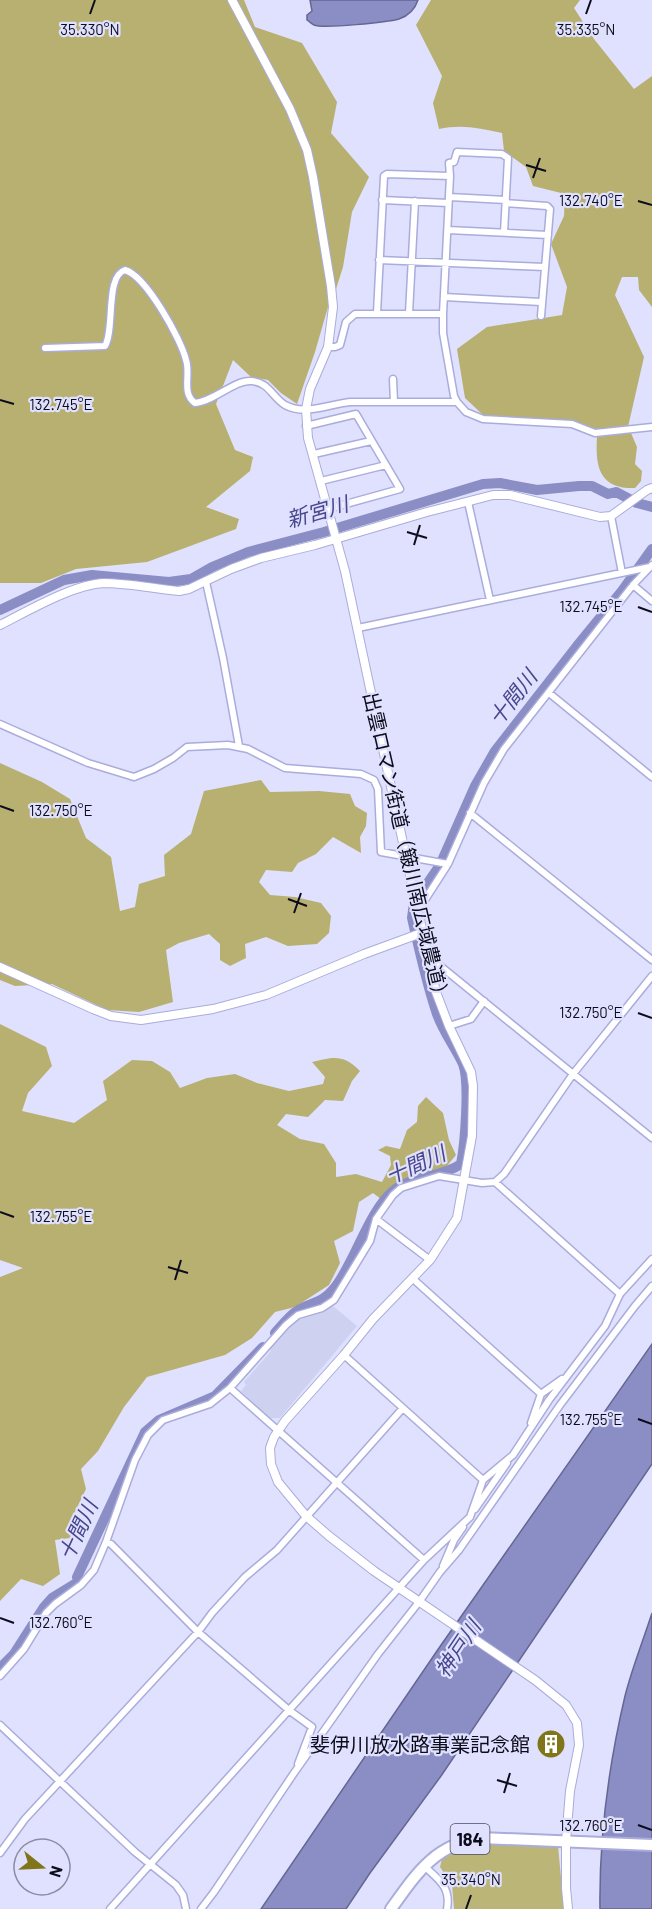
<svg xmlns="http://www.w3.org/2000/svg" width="652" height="1909" viewBox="0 0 652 1909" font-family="Barlow,'Noto Sans JP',sans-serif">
	<rect width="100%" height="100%" fill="#dfe1fe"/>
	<path fill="#cfd1f1" d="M 333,1306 L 357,1326 L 280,1418 L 270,1418 L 241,1391 L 246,1385 L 244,1382 L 271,1351 L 269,1349 L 295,1321 Z"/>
	<path fill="#bcb578" d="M 474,1842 L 558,1846 L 564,1909 L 454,1909 L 452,1885 L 440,1867 L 443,1854 Z"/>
	<path fill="#b7b071" d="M 0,0 L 244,0 L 255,27 L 302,43 L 337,102 L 331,133 L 369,177 L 352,212 L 343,267 L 336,289 L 328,307 L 315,352 L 297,404 L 281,393 L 268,380 L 251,377 L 233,360 L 216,404 L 235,450 L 253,457 L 250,471 L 206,507 L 239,519 L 236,529 L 147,562 L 76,569 L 41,583 L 0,583 Z
		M 431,0 L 580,0 L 574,8 L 594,39 L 634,89 L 652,76 L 652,307 L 639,290 L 638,277 L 622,277 L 615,295 L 644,357 L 628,427 L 596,429 L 573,421 L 483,415 L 465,398 L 457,349 L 487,327 L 562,315 L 567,287 L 551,244 L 564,216 L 565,194 L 533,186 L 526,167 L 504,151 L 502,133 C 481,128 460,124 439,129 L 433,103 L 442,76 L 416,25 Z
		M 631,433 L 637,447 L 635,464 L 642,471 L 641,481 L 635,488 C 600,489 595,468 597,437 Z
		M 0,763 L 42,782 L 70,799 L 86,838 L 111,857 L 120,911 L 135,907 L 139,884 L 165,876 L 164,855 L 191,834 L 204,791 L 261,780 L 270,792 L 319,791 L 350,794 L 355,806 L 367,813 L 366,826 L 360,837 L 361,853 L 333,837 L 316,854 L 298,863 L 292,872 L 266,870 L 259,882 L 270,895 L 295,897 L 321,903 L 331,916 L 329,933 L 317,944 L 288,946 L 266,937 L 245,944 L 246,958 L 230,966 L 220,960 L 220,944 L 209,934 L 179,943 L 166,950 L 173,1002 L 139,1012 L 107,1010 L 52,984 L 15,986 L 0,980 Z
		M 0,1024 L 46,1047 L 52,1066 L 28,1093 L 22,1111 L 74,1123 L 107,1100 L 103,1081 L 132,1060 L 152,1061 L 170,1072 L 180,1088 L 207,1078 L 235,1074 L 257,1083 L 289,1091 L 323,1084 L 325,1077 L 312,1062 C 334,1057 343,1054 360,1071 L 352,1081 L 343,1101 L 325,1100 L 308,1117 L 286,1114 L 277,1125 L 300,1139 L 324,1144 L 336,1163 L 336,1177 L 356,1174 L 382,1182 L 391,1165 L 390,1156 L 378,1150 L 386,1146 L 400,1149 L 407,1130 L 417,1122 L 418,1106 L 426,1097 L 443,1113 L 449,1140 L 456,1155 L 446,1167 L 398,1184 L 381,1199 L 373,1193 L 359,1202 L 353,1231 L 334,1241 L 340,1263 L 329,1285 L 295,1307 L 275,1312 L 252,1338 L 225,1355 L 147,1377 L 124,1407 L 98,1451 L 81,1469 L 86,1489 L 74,1514 L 77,1537 L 55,1540 L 60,1574 L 43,1586 L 21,1579 L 0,1601 L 0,1277 L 23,1268 L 0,1260 Z"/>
	<path fill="#8b8dc5" stroke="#656692" stroke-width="1.5" d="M 310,0 L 418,0 C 415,9 408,16 399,19 C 388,22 324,29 314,25 C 312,24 310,22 307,20 L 307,15 L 312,11 Z
		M 652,1344 L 652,1464 L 441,1776 L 370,1873 L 346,1909 L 261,1909 L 439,1648 Z
		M 652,1613 L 652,1909 L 600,1909 C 599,1839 609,1764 625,1696 C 632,1668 643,1641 652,1613 Z"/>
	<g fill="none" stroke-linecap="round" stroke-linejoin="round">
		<path stroke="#8b8dc5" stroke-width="10" d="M 0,610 L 64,580 L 92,575 L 169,582 L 191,579 L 212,567 L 248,552 L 324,532 L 483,484 L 500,483 L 537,490 L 579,486 L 592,486 L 608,494 L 616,492 L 637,503 L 652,507
			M 275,1333 C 281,1326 287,1319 294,1313 C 310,1301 321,1306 336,1286 C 356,1259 369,1211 393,1191 C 412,1175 441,1178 461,1164 C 465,1144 470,1082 463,1064 C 455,1046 442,1031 436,1011 C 426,981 419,949 412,918 L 414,903 L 440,865 L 475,786 L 495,751 L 577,646 L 622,591 L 652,549
			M 0,1668 L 14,1654 L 44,1607 L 52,1598 L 78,1582 L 77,1577 L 145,1432 L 159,1420 L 215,1396 L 263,1347"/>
		<g stroke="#aaacdb" stroke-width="9">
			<path id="minor" d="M 449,197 L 506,200
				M 382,200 L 448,203
				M 506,203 L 547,206 L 550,209 L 541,316
				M 448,230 L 548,235
				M 504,233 L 508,158 L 502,154 L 457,152 L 454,162 L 449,163 L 450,176 L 443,314 L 443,333 L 454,396 L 457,402 L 466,412 L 483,419 L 572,424 L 595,433 L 652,427
				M 379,260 L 545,267
				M 444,297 L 541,302
				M 377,313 L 384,176 L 387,174 L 450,176
				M 409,313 L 415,201
				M 328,347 L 335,347 L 340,345 L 346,322 L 355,314 L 443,314
				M 45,348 L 105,346 C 115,329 105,276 125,270 C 146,276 181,339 186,360 C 191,375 181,393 195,403 C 215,401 234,380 251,381 C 269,382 272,397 285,405 C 305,416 330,404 350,402 L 457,402
				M 393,379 L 394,402
				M 306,426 L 356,414 L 400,489 L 328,509
				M 314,454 L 371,441
				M 321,481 L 386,465
				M 468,502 L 490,600
				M 611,516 L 622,573
				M 206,582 L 223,658 L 239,746
				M 633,585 L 652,601
				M 358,628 L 650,567
				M 549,693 L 652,777
				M 0,724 L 88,763 L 134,777 L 154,769 L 173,758 L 187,747 L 228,745 L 248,749 L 285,768 L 361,774 L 374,780 L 378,789 L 381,852 L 448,864
				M 470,813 L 652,960
				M 419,909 L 448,864 L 484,783 L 504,749 L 633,585 L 652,565
				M 428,956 L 652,1138
				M 449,1026 L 471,1019 L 484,1001
				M 495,1182 L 620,1294
				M 376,1219 L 430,1260
				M 412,1278 L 541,1394 L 531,1423
				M 344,1355 L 483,1480
				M 230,1388 L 424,1560
				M 541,1394 L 562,1379
				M 475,1509 L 507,1463
				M 106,1542 L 111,1544 L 198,1632 L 290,1711 L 312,1727 L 298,1764
				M 443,1566 L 454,1540 L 463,1527
				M 0,1676 L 24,1649 L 46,1613 L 55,1604 L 81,1585 L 94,1570 L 106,1542 L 135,1460 L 148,1435 L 163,1420 L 210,1404 L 230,1388 L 286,1325 L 298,1315 L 322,1308 L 334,1300 L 370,1241 L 376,1219 L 393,1195 L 401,1188 L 439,1176 L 482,1183 L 495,1182 L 504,1174 L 573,1074 L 652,976
				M 0,1725 L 135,1852 L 176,1885 L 183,1895 L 186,1909
				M 0,1853 L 25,1819 L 198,1632 L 212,1613 L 245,1577 L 277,1550 L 403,1408
				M 424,1866 C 439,1880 451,1887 447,1909
				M 110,1909 L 424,1560 L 470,1517 L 483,1480 L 513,1455 L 549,1400 L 605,1326 L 620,1294 L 652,1259
				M 201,1909 L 214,1892 L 294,1773 L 378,1654 L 419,1602 L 440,1572 L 459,1550 L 560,1405 L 635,1306 L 652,1286"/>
		</g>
		<g stroke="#aaacdb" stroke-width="10">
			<path id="tertiary" d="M 232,0 L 290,109 L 307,150 L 313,177 L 331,286 L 333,307 L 328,347 L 310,389 L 306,409 L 308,438 L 345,571 L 406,857 L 436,992 L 449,1026 L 471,1072 L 473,1086 L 472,1136 L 457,1218 L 430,1260 L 373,1319 L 344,1355 L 285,1421 L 274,1437 L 270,1448 L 271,1464 L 278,1482 L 287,1493 L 306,1516 L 329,1536 L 374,1571 L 535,1680 L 566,1705 L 577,1723 L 579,1745 L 570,1791 L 566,1841 L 566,1888 L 568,1909
				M 0,625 C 28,611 74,584 104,583 C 128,583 156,589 179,591 L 189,589 L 231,569 L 261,558 L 315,545 L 427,512 L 493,495 L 510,495 L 600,517 L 611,516 L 647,490 L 652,488
				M 0,967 L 93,1009 L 111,1016 L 141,1020 L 213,1009 L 266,995 L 364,954 L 424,932"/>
		</g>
		<g stroke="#aaacdb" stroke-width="14">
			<path id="trunk" d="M 391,1909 C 416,1874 435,1844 481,1838 L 652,1845"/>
		</g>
		<use href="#minor" stroke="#fff" stroke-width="6"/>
		<use href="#tertiary" stroke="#fff" stroke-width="8"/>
		<use href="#trunk" stroke="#fff" stroke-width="10"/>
	</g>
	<path fill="none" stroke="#0d0c1c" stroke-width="2" d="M 90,14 L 95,0M 586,14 L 591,0M 526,165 L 546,171M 533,178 L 540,158M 638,201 L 652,205M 0,400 L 14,404M 407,532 L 427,538M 414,545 L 420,525M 638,607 L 652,612M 0,806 L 14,811M 288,899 L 307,906M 294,913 L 301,893M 638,1013 L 652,1018M 0,1212 L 14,1217M 168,1267 L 188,1273M 175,1280 L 181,1260M 638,1419 L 652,1424M 0,1618 L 14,1623M 497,1780 L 517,1786M 504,1793 L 510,1773M 638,1825 L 652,1830M 466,1909 L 471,1895"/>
	<defs>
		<g id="building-disc" transform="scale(1.5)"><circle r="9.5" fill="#807619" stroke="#dfe1fe"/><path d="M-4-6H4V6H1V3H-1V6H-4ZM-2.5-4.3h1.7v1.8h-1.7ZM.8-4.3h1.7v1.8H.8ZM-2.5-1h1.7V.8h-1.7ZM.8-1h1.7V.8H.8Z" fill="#fff"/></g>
	</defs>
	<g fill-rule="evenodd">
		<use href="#building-disc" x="551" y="1744"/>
	</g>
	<g text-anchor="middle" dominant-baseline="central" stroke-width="4.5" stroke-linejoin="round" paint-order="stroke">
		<rect fill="#dfe1fe" stroke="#4c4c60" stroke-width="1.5" x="450.5" y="1824" width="39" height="30" rx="4.5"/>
		<g font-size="18" font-weight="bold" fill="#0d0c1c">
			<text x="470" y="1839">184</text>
		</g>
		<g font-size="20" fill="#0d0c1c" stroke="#dfe1fe">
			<text transform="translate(407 848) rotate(77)">出雲ロマン街道（簸川南広域農道）</text>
		</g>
		<g font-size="20" fill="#0d0c1c" stroke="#dfe1fe" text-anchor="end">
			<text x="530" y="1744">斐伊川放水路事業記念館</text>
		</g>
		<g font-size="21" font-style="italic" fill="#49468c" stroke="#dfe1fe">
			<text transform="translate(317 511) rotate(-16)">新宮川</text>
			<text transform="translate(512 697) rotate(-52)">十間川</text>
			<text transform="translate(415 1164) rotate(-24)">十間川</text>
			<text transform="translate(77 1530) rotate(-65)">十間川</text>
			<text transform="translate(457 1648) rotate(-56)">神戸川</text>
		</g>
	</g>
	<g font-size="15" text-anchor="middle" fill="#0d0c1c" stroke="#dfe1fe" stroke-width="4.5" stroke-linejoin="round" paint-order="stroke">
		<text x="90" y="35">35.330°N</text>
		<text x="586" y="35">35.335°N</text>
		<text x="591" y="206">132.740°E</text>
		<text x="61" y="410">132.745°E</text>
		<text x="591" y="612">132.745°E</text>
		<text x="61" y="816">132.750°E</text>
		<text x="591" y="1018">132.750°E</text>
		<text x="61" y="1222">132.755°E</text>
		<text x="591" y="1425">132.755°E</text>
		<text x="61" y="1628">132.760°E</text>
		<text x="591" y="1831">132.760°E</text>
		<text x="471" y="1885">35.340°N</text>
	</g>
	<g transform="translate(42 1867) rotate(108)"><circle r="28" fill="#dfe1fe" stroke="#8b8ca4" stroke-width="1.5"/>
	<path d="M0-4.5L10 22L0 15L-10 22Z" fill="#807619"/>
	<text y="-9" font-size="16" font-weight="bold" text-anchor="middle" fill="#0d0c1c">N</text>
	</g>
</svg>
